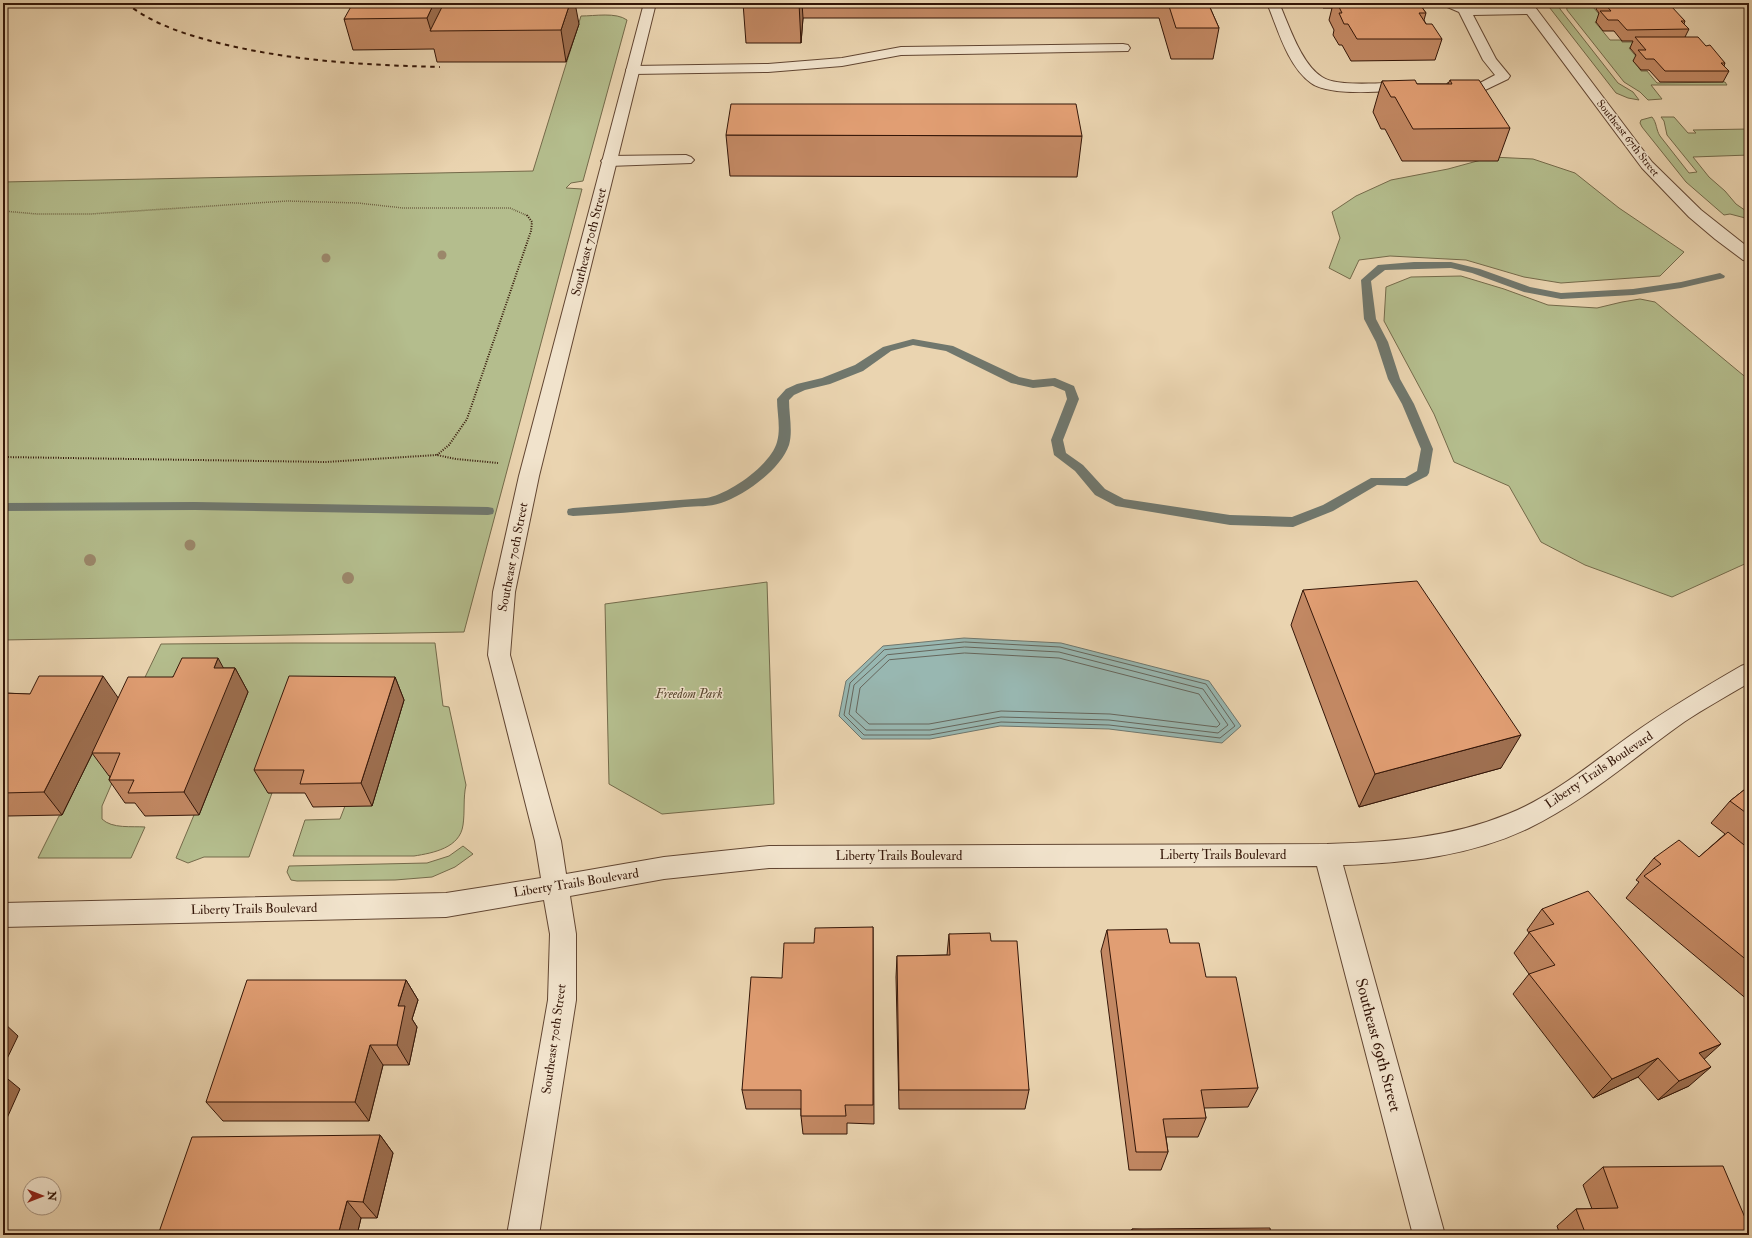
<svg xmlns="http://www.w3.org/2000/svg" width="1752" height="1238" viewBox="0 0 1752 1238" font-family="'IM FELL Double Pica',serif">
	<rect width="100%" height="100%" fill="#ead4b0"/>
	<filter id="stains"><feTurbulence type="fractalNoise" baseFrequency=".005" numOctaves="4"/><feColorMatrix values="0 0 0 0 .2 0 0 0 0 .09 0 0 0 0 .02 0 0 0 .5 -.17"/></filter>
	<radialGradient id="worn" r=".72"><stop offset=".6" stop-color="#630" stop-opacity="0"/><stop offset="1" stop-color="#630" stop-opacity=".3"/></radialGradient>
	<path fill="#b4bd8d" stroke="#746a4a" d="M 1546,3 L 1559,3 L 1560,9 L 1618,83 L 1633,92 L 1639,100 L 1628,98 L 1616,93 Z
		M 1566,3 L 1581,3 L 1585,7 L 1593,7 L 1605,21 L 1595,22 L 1610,40 L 1621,40 L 1622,42 L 1688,42 L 1693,47 L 1629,48 L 1639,60 L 1633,60 L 1641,71 L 1647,71 L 1657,83 L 1725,82 L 1727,85 L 1651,85 L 1662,99 L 1648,100 L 1640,92 L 1624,82 L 1567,10 Z
		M 581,16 C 595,16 616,12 627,20 L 583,181 L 571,183 L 566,188 L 582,189 L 464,632 L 3,640 L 3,182 L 533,171 Z
		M 1652,117 C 1657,123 1656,130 1660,136 L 1689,173 L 1697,172 L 1667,135 L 1664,121 L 1661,117 L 1674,117 L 1688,133 L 1696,133 L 1693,130 L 1749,129 L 1749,155 L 1693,157 L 1709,177 L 1725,191 L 1736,204 L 1749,213 L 1749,219 L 1730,214 L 1724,215 L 1686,182 L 1642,127 L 1640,123 L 1641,120 Z
		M 1492,157 L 1533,159 L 1575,173 L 1619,208 L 1684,252 L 1660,276 L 1561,283 L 1524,277 L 1466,260 L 1390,256 L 1359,260 L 1350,279 L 1329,268 L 1340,238 L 1332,212 L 1356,196 L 1391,180 L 1448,169 Z
		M 1461,276 L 1504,289 L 1548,305 L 1597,308 L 1622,302 L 1640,299 L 1655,302 L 1749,380 L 1749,562 L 1672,597 L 1585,565 L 1541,542 L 1509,486 L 1454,462 L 1434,414 L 1384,321 L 1386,287 L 1411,277 Z
		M 767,582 L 774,804 L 662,814 L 609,784 L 605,604 Z
		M 293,643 L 435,643 L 443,706 L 449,707 L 466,785 C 463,798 465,812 463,825 C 460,848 433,853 414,856 L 293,856 L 305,820 L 340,819 L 345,806 L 372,805 L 404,700 L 268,793 L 272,793 L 249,857 L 204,857 L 188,863 L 176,858 L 194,815 L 115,776 L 102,806 L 102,819 C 112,829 132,826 145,827 L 131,858 L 38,858 L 59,816 L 62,815 L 104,727 L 122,725 L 161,644 Z
		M 463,846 L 473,854 L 455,867 L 432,877 L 395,880 L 297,881 L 291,880 L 287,872 L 289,866 L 427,863 L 449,856 Z"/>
	<path fill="#98b7b1" stroke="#70776d" d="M 964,638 L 1061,643 L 1209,681 L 1241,726 L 1222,743 L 1109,729 L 1000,726 L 930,739 L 862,739 L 839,716 L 846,681 L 883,646 Z"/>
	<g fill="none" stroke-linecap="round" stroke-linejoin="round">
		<path stroke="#66665c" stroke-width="1" d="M 965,642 L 1060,647 L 1206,684 L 1235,726 L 1220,738 L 1109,725 L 1001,722 L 930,735 L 864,735 L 844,715 L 850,683 L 884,650 Z
			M 965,647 L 1059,652 L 1203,689 L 1228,725 L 1218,733 L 1109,720 L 1001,717 L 930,730 L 866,730 L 849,714 L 854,685 L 887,655 Z
			M 965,653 L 1059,658 L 1199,694 L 1220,724 L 1217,727 L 1110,714 L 1001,711 L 929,724 L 869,724 L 856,712 L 860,688 L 889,660 Z"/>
		<path fill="#70776d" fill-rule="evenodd" d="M 1414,262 L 1451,262 L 1480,269 L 1530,287 L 1561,293 L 1633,289 L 1681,282 L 1720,273 L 1725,276 L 1724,278 L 1681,288 L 1633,295 L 1561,299 L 1524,292 L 1472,273 L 1451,268 L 1385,270 L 1371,281 L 1376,319 L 1388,342 L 1400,379 L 1414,404 L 1433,449 L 1429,473 L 1427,476 L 1407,486 L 1377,485 L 1333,511 L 1293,527 L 1230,525 L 1116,506 L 1095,495 L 1075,471 L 1054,455 L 1051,440 L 1067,399 L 1065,391 L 1053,386 L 1033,388 L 1011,383 L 946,351 L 913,345 L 891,351 L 863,371 L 830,384 L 805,390 L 794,395 L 789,400 C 789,415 793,431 789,445 C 781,469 744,496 721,503 C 709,507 697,506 685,507 C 648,511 610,514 573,516 L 568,515 L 567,512 L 568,509 L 573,508 L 706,498 C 728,495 771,465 777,442 C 781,428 777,413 777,399 L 786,389 L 797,384 L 822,378 L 855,365 L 883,347 L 913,339 L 953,346 L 1019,377 L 1033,380 L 1055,378 L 1074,386 L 1079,399 L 1063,440 L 1066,453 L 1083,465 L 1105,489 L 1124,499 L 1230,515 L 1292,517 L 1323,505 L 1371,478 L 1405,478 L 1417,471 L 1421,449 L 1402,404 L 1388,379 L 1376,342 L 1364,319 L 1361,280 L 1378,265 Z
			M 195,502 L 488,507 L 493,508 L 494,511 L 493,514 L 488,515 L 195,510 L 3,511 L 3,503 Z"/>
		<g stroke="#624632" stroke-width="2">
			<path id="lane" d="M 1267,3 L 1279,3 C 1289,25 1301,64 1322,77 C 1338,88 1389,82 1410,82 L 1415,83 L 1417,86 L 1415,89 L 1410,90 C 1386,91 1330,97 1311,83 C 1287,65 1278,29 1267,3 Z
				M 1444,3 L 1460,3 L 1467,7 L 1478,8 L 1535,7 L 1536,10 L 1535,13 L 1530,14 L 1473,15 L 1496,59 L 1510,76 L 1508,79 L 1483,91 L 1448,89 L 1446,86 L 1448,83 L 1480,83 L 1495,75 L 1483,60 L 1459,12 L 1445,6 Z
				M 1123,44 L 1128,45 L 1130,48 L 1128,51 L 901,55 L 842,66 L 768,72 L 633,74 L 628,73 L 626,70 L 628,67 L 633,66 L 768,64 L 842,58 L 901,47 Z
				M 686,155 L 691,157 L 694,160 L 691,163 L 609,166 L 604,164 L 601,161 L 604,158 L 609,156 Z"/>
		</g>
		<g stroke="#624632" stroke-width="2">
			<path id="street" d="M 644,3 L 656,3 L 539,476 L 515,592 L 510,655 L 561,841 L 566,874 L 664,857 L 769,846 L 1327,844 C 1390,842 1450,838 1508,814 C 1553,796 1592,763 1631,735 C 1666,710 1703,688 1741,666 L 1749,663 L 1749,683 C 1727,696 1705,708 1684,722 C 1633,758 1585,801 1529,828 C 1471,856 1406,863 1343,865 L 1445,1235 L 1413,1235 L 1317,866 L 769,868 L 664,879 L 570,896 L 576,934 L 576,1000 L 539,1235 L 507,1235 L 548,1000 L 550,934 L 544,900 L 446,917 L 3,927 L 3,903 L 446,893 L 541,878 L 535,841 L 488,655 L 493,592 L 519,476 Z
				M 1519,3 L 1532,3 L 1652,162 L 1701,210 L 1749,248 L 1749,261 L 1743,260 L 1715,239 L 1689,217 L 1642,168 Z"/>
		</g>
		<path stroke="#341608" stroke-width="1.5" stroke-dasharray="0.5 1.5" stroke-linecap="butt" d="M 3,211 L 37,214 L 90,214 L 287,201 L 358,203 L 403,208 L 510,208 L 528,216"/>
		<path stroke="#341608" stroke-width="2" stroke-dasharray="1 1.5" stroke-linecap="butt" d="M 437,455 L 449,445 L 467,419 L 531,231 L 532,222 L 527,215
			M 3,457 L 326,462 L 437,455 L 456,459 L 498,463"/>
		<use href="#lane" fill="#f1e3cc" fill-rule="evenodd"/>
		<use href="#street" fill="#f1e3cc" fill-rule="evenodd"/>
		<path stroke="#341608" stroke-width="2" stroke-dasharray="4.5 4.5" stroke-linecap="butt" d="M 126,3 C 151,23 181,33 211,41 C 287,61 363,65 440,67"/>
	</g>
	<g fill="#9b876a">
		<circle cx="442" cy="255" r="4.5"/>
		<circle cx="326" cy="258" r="4.5"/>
		<circle cx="190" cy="545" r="5.5"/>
		<circle cx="90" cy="560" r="6"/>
		<circle cx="348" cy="578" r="6"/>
	</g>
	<path fill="#c28863" stroke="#341608" d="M 743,3 L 1208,3 L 1219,28 L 1213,59 L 1171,59 L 1159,18 L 803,18 L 801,43 L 746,43 Z
		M 1321,3 L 1419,3 L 1426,13 L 1424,20 L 1426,24 L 1442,39 L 1435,60 L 1351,61 L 1342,45 L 1339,45 L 1333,35 L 1334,30 L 1329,20 L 1332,8 L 1323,8 Z
		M 1598,3 L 1665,3 L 1685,21 L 1684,24 L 1689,29 L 1685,37 L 1706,46 L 1725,63 L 1724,66 L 1729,71 L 1723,82 L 1660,82 L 1649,70 L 1641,70 L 1633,61 L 1636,55 L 1630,48 L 1633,41 L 1622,41 L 1614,31 L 1603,31 L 1596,22 L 1599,13 L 1596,9 Z
		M 442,7 L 579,24 L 566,62 L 437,62 L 434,49 L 353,50 L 344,19 Z
		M 1450,80 L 1510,128 L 1498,161 L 1402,161 L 1385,129 L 1381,129 L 1373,112 L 1382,81 L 1417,84 L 1448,84 Z
		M 726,135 L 1082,136 L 1077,177 L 730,176 Z
		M 1303,590 L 1501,768 L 1359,807 L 1291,625 Z
		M 223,668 L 235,668 L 248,692 L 199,815 L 145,816 L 135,803 L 125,803 L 109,780 L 110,776 L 109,776 L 92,753 L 93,752 L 62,815 L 8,816 L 3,810 L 3,693 L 118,698 L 173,677 Z
		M 395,677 L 404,700 L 372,806 L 313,807 L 305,793 L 268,793 L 254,770 Z
		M 1749,786 L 1749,1001 L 1626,898 L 1639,882 L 1636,880 L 1654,858 L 1699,857 L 1725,834 L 1711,823 L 1730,801 Z
		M 1542,909 L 1704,1059 L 1689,1086 L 1658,1100 L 1638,1077 L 1593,1098 L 1513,994 L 1529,974 L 1514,953 L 1529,933 L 1527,930 Z
		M 873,927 L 874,1124 L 847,1123 L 847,1134 L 803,1134 L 801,1116 L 801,1109 L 746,1109 L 742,1090 L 782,978 L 814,943 Z
		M 1107,930 L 1170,943 L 1206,977 L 1258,1088 L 1248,1107 L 1204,1108 L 1206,1118 L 1198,1137 L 1166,1137 L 1168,1152 L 1161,1170 L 1129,1170 L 1101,951 Z
		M 949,934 L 991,941 L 1029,1090 L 1025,1109 L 899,1109 L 896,977 L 897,956 L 947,955 Z
		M 406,980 L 418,1000 L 412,1019 L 417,1027 L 409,1065 L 383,1065 L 369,1121 L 223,1121 L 206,1102 Z
		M 380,1135 L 393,1153 L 377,1218 L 361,1218 L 357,1235 L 158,1235 Z
		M 1603,1167 L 1749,1235 L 1560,1235 L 1557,1226 L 1576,1209 L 1592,1209 L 1583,1185 Z
		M 1132,1229 L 1271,1235 L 1129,1235 Z"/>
	<path fill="#9e6f50" stroke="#341608" d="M 434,3 L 441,3 L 446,25 L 431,31 L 427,18 Z
		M 570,3 L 575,3 L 579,24 L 566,62 L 561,30 Z
		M 799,3 L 802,3 L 803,18 L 801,43 Z
		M 218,658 L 230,680 L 235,668 L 248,692 L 199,815 L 184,792 L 214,668 Z
		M 103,676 L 119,699 L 62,815 L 44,792 Z
		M 395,677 L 404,700 L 372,806 L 361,783 Z
		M 1521,735 L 1501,768 L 1359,807 L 1375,774 Z
		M 406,980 L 418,1000 L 412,1019 L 417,1027 L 409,1065 L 397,1045 L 398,1006 Z
		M 3,1022 L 18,1036 L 3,1067 Z
		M 1721,1044 L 1700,1063 L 1699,1053 Z
		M 370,1045 L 383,1065 L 369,1121 L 355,1102 Z
		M 1658,1058 L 1638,1077 L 1593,1098 L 1612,1079 Z
		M 1711,1067 L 1689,1086 L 1658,1100 L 1679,1081 Z
		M 3,1075 L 20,1089 L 3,1127 Z
		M 380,1135 L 393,1153 L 377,1218 L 363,1202 Z
		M 347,1201 L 361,1218 L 357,1235 L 338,1235 Z"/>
	<path fill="#e19e73" stroke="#341608" d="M 353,3 L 434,3 L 427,18 L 344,19 Z
		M 444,3 L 570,3 L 561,30 L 430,31 Z
		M 743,3 L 799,3 L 799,4 L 743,4 Z
		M 1168,3 L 1208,3 L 1219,28 L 1176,28 Z
		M 1337,3 L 1419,3 L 1426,13 L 1419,13 L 1426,24 L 1432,24 L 1442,39 L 1357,39 L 1348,24 L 1344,24 L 1339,13 L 1342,13 Z
		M 1604,3 L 1665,3 L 1667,6 L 1671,6 L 1685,21 L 1681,21 L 1689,29 L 1627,30 L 1618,20 L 1608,20 L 1600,11 L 1611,11 Z
		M 1635,37 L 1698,37 L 1706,46 L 1710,45 L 1725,63 L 1721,63 L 1729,71 L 1665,71 L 1654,59 L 1646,59 L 1638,50 L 1646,50 Z
		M 1415,80 L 1417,84 L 1452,84 L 1450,80 L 1479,80 L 1510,128 L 1413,129 L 1395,97 L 1391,97 L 1382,81 Z
		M 731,104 L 1076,104 L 1082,136 L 726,135 Z
		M 1417,581 L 1521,735 L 1375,774 L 1303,590 Z
		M 182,658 L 218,658 L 214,668 L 235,668 L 184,792 L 128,793 L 134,780 L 109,780 L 120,753 L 92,753 L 128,677 L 173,677 Z
		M 39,676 L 103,676 L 44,792 L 3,793 L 3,693 L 30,694 Z
		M 289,676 L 395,677 L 361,783 L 300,784 L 304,770 L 254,770 Z
		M 1749,786 L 1749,815 L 1730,801 Z
		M 1728,832 L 1749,849 L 1749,962 L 1644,876 L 1661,864 L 1654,858 L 1679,840 L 1699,857 Z
		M 1588,891 L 1721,1044 L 1699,1053 L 1711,1067 L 1679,1081 L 1658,1058 L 1612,1079 L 1529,974 L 1555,965 L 1529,932 L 1554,924 L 1542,909 Z
		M 873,927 L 873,1105 L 845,1105 L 846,1116 L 801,1116 L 801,1090 L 742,1090 L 751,977 L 782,978 L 784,943 L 814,943 L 815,928 Z
		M 1167,929 L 1170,943 L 1199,943 L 1206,977 L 1236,977 L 1258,1088 L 1201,1090 L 1206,1118 L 1163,1119 L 1168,1152 L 1136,1152 L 1107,930 Z
		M 990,933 L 991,941 L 1017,941 L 1029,1090 L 899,1090 L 897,956 L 950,955 L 949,934 Z
		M 247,980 L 406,980 L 398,1006 L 405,1006 L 397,1045 L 370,1045 L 355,1102 L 206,1102 Z
		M 380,1135 L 363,1202 L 347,1201 L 338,1235 L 158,1235 L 192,1137 Z
		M 1723,1166 L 1749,1227 L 1749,1235 L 1586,1235 L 1576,1209 L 1618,1208 L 1603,1167 Z
		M 1270,1228 L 1271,1235 L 1133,1235 L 1132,1229 Z
		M 703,1231 L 845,1231 L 844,1235 L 703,1235 Z"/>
	<g text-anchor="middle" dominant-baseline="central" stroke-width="3" stroke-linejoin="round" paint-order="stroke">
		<g font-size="11" fill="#341608" stroke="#f1e3cc">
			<text transform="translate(1628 138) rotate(52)">Southeast 67th Street</text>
		</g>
		<g font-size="13" fill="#341608" stroke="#f1e3cc">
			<text transform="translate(589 242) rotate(-76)">Southeast 70th Street</text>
			<text transform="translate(513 557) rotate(-79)">Southeast 70th Street</text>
			<text transform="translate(1599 770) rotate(-34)">Liberty Trails Boulevard</text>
			<text x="1223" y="855">Liberty Trails Boulevard</text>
			<text x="899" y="856">Liberty Trails Boulevard</text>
			<text transform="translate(576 883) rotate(-9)">Liberty Trails Boulevard</text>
			<text transform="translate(254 909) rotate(-1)">Liberty Trails Boulevard</text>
			<text transform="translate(554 1039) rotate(-82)">Southeast 70th Street</text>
		</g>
		<g font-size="13" font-style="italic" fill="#5a4830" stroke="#f1e3cc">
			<text x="689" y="694">Freedom Park</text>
		</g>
		<g font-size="16" fill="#341608" stroke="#f1e3cc">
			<text transform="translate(1378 1045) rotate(75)">Southeast 69th Street</text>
		</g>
	</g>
	<rect width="1752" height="1238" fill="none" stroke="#ead4b0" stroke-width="16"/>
	<rect x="4" y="4" width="1744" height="1230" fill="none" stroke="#341608" stroke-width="2"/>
	<rect x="8" y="8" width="1736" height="1222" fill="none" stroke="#341608"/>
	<g transform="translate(42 1196) rotate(90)"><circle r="19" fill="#f1e3cc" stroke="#a5917e"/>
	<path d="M0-3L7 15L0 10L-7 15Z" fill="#8f2418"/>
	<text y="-6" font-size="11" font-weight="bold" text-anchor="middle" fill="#341608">N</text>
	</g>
	<rect width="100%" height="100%" filter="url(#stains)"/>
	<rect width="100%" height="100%" fill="url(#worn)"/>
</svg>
